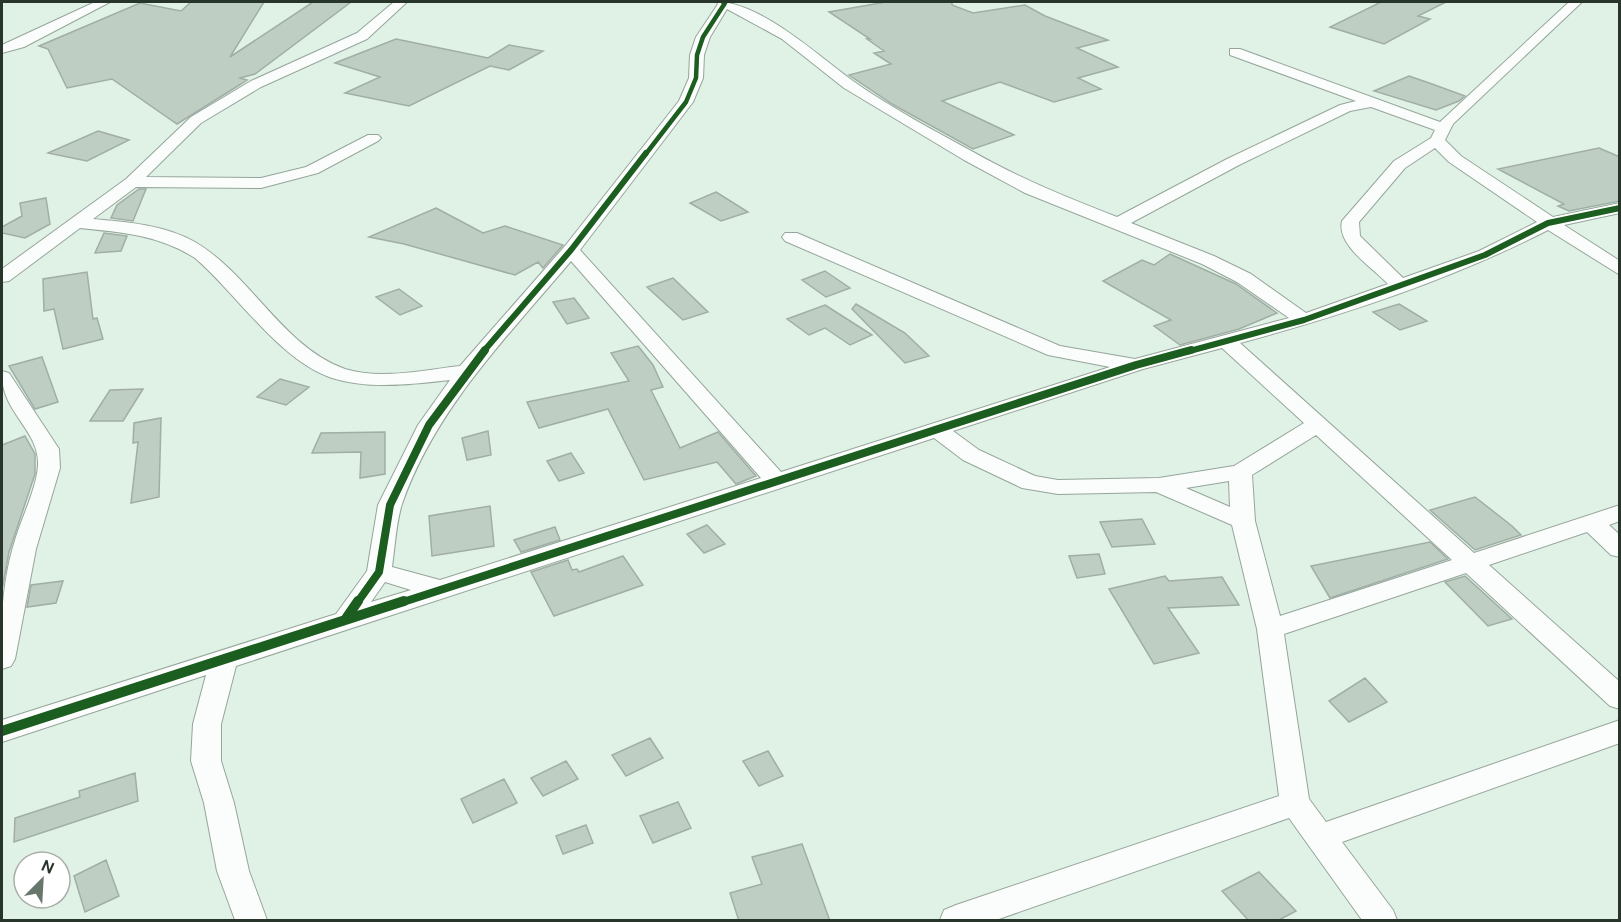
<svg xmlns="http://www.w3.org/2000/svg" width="1621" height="922" viewBox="0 0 1621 922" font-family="'DM Sans',sans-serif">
	<rect width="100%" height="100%" fill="#dff2e5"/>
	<path fill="#bfcec3" stroke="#a0aea5" stroke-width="1.5" d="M 191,2 L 264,2 L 230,57 L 313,2 L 351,2 L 255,74 L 240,78 L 247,80 L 241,84 L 177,124 L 112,79 L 67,88 L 48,49 L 39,46 L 140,3 L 181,11 Z
		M 886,2 L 952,2 L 952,5 L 973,13 L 1025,5 L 1045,16 L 1108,40 L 1077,48 L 1118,67 L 1078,78 L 1101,89 L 1054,102 L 1000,82 L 942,101 L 1014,135 L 973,149 L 892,104 L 849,75 L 891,64 L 874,53 L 884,51 L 867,39 L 870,39 L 829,12 Z
		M 1381,2 L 1446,2 L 1418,16 L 1430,19 L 1384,44 L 1330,27 Z
		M 396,39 L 488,58 L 509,45 L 543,51 L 509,70 L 490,66 L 409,106 L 345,93 L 380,77 L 335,63 Z
		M 1409,76 L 1432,84 L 1465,96 L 1459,101 L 1436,110 L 1374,91 Z
		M 98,131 L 129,140 L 87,161 L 48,153 Z
		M 1599,148 L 1620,157 L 1620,201 L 1569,211 L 1558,206 L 1564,204 L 1498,169 Z
		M 139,189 L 146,189 L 133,221 L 111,218 L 117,205 Z
		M 716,192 L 748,212 L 721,221 L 690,203 Z
		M 46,198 L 50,224 L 25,238 L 2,233 L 2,227 L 22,216 L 20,203 Z
		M 436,208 L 483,233 L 505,226 L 563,245 L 543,268 L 538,262 L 515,275 L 404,244 L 369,237 Z
		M 104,233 L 127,236 L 121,251 L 95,253 Z
		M 1170,254 L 1236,284 L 1277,313 L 1239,329 L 1180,345 L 1154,326 L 1171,320 L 1103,281 L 1142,260 L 1154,265 Z
		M 825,271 L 850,288 L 826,297 L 802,280 Z
		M 87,272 L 93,319 L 97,318 L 103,339 L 63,349 L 54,309 L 44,311 L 43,279 Z
		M 673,278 L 708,312 L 683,320 L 647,287 Z
		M 399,289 L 422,306 L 400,315 L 376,297 Z
		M 574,298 L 589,318 L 567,324 L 553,302 Z
		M 856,304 L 905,333 L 929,356 L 905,363 L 852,309 Z
		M 1399,304 L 1427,321 L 1400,330 L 1373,312 Z
		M 825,305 L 872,335 L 850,345 L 825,328 L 809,335 L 787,319 Z
		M 638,346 L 653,365 L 663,387 L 651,390 L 680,448 L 718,432 L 756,476 L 736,484 L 717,462 L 644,480 L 608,409 L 539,428 L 527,402 L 629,381 L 611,353 Z
		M 42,357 L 58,402 L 35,409 L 9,366 Z
		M 280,379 L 309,387 L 286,405 L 257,397 Z
		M 143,389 L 123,421 L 90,421 L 110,390 Z
		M 161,418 L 159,497 L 131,503 L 138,442 L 133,443 L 134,423 Z
		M 488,431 L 491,455 L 467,460 L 462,438 Z
		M 385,432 L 385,474 L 360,478 L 361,452 L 312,453 L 321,433 Z
		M 25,436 L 35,454 L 35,474 L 9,552 L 2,590 L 2,445 Z
		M 571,453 L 584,473 L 559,481 L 547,461 Z
		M 1475,497 L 1512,526 L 1521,535 L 1475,550 L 1430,510 Z
		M 490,506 L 494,546 L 432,556 L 429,516 Z
		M 1142,519 L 1155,544 L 1112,547 L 1100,522 Z
		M 707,525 L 725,544 L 704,553 L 687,534 Z
		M 555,527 L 560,540 L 521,552 L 514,540 Z
		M 1430,542 L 1448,559 L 1330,598 L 1311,566 Z
		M 1099,554 L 1105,574 L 1077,578 L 1069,556 Z
		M 623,556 L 643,585 L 554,616 L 531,572 L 568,560 L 572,570 L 577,569 L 579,572 Z
		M 1165,576 L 1169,581 L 1222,577 L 1239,605 L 1168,608 L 1199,653 L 1154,664 L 1109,589 Z
		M 1465,576 L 1512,619 L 1488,626 L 1445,582 Z
		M 63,581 L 56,603 L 27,607 L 31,585 Z
		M 1365,678 L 1387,702 L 1349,722 L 1329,701 Z
		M 650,738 L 663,758 L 626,776 L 612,755 Z
		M 768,751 L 783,776 L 759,786 L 743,761 Z
		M 566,761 L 578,779 L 543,796 L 531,778 Z
		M 135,773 L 138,801 L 14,842 L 15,818 L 80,797 L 79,791 Z
		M 504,779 L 517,803 L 473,823 L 461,799 Z
		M 678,802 L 691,828 L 653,843 L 640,816 Z
		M 586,825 L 593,843 L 563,854 L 556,836 Z
		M 802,844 L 830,921 L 739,921 L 730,893 L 762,884 L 752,857 Z
		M 106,860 L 119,896 L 85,912 L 74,876 Z
		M 1259,872 L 1296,911 L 1277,921 L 1249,921 L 1222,891 Z"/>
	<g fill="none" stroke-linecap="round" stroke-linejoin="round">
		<g stroke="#96a59b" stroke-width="2">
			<path id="street" d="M 95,2 L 110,2 L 24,47 L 2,53 L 2,45 Z
				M 394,2 L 407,2 L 367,39 L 261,87 L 201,123 L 146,177 L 261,178 L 306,167 L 368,135 L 378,135 L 381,138 L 378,141 L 318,173 L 261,188 L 136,187 L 93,219 C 127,222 165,225 195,242 C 251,275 283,347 345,369 C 380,380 424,370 460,366 L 565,246 L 679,101 L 689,78 L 690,55 L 696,37 L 718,4 L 717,2 C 761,2 818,56 853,81 C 891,108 935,131 975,153 C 1021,179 1068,198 1117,217 L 1227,159 L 1340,105 L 1356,101 L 1230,55 L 1230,49 L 1240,49 L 1440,122 L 1569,2 L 1582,2 L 1453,124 L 1445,140 L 1461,156 L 1553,217 L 1620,203 L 1620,213 L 1564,225 L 1620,261 L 1620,275 L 1548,230 C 1450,280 1347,314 1240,343 L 1474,553 L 1620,505 L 1620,521 L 1609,525 L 1620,535 L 1620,557 L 1611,555 L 1587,532 L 1489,565 L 1620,682 L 1620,709 L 1610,706 L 1466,573 L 1284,634 L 1309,799 L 1326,822 L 1620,720 L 1620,743 L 1342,842 L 1393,910 L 1397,920 L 1362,920 L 1289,818 L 996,920 L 940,920 L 944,910 L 956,905 L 1279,796 L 1257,629 L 1232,525 L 1156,492 L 1058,494 L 1022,488 L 963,460 L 934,438 L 236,666 L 221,724 L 221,761 L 234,803 L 249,871 L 267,920 L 235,920 L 217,871 L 204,803 L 191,761 L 193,724 L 206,675 L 2,742 L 2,720 L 336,614 L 367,571 L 378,505 L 418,425 L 450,380 C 411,384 370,390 332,378 C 280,361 236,293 195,258 C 159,235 121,232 80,228 L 9,281 L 2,282 L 2,269 L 126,179 L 191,117 L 251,81 L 357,33 ZM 727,9 L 782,39 L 844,88 L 964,160 L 1025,193 L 1202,264 L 1237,282 L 1289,318 L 1135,359 L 1060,346 L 797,233 L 785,233 L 782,237 L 785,241 L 1048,355 L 1110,367 L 781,472 L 580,250 L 693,102 L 703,78 L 704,55 L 710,37 ZM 1371,107 L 1435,130 L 1431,138 L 1394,161 L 1342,221 C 1336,245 1373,268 1388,284 L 1306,313 L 1251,274 L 1214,256 L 1131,223 L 1239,165 L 1350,111 ZM 1435,148 L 1449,162 L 1537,222 L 1479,251 L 1403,278 L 1360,236 L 1359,222 L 1405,168 ZM 571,261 L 761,478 L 440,580 L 392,567 C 395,547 396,523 402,504 C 435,409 508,336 571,261 ZM 1222,348 L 1304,423 L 1234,466 L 1159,478 L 1058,480 L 1035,476 L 979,450 L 953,431 L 1143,369 ZM 1316,435 L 1452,560 L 1280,616 L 1255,521 L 1252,475 ZM 1229,481 L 1230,507 L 1186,488 ZM 385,582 L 411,590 L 371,602 Z
				M 2,371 L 9,373 L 59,449 L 60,468 L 36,549 L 15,659 L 11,666 L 2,669 C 0,626 2,579 16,537 C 23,515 36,489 38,466 C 40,429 0,413 2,371 Z"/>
		</g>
		<use href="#street" fill="#fafdfb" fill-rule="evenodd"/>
		<g stroke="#fff" stroke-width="7">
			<path id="cycleway-far3" d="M 645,155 L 686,102 L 696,78 L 697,55 L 703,37 L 725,3 L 723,2"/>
		</g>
		<g stroke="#fff" stroke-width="9">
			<path id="cycleway-far2" d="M 483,352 L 571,250 L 646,153
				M 1186,352 L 1304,320 L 1485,255 L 1548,223 L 1620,208"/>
		</g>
		<g stroke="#fff" stroke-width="11">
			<path id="cycleway-far1" d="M 357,603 L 379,572 L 390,505 L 429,425 L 485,350
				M 400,603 L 1136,365 L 1191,350"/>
		</g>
		<g stroke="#fff" stroke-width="14">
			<path id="cycleway" d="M 345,620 L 358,601
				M 2,731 L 404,601"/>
		</g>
		<use href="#cycleway-far3" stroke="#1b5e20" stroke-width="4.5"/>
		<use href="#cycleway-far2" stroke="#1b5e20" stroke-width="6"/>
		<use href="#cycleway-far1" stroke="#1b5e20" stroke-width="8"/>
		<use href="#cycleway" stroke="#1b5e20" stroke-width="10"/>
	</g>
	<rect width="1621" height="922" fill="none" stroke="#27352b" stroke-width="6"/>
	<g transform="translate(42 880) rotate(24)"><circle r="28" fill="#ffffff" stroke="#a9aeaa" stroke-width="1.5"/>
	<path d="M0-4.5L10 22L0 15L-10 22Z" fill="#67776c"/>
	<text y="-9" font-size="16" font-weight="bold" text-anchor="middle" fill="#27352b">N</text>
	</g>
</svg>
